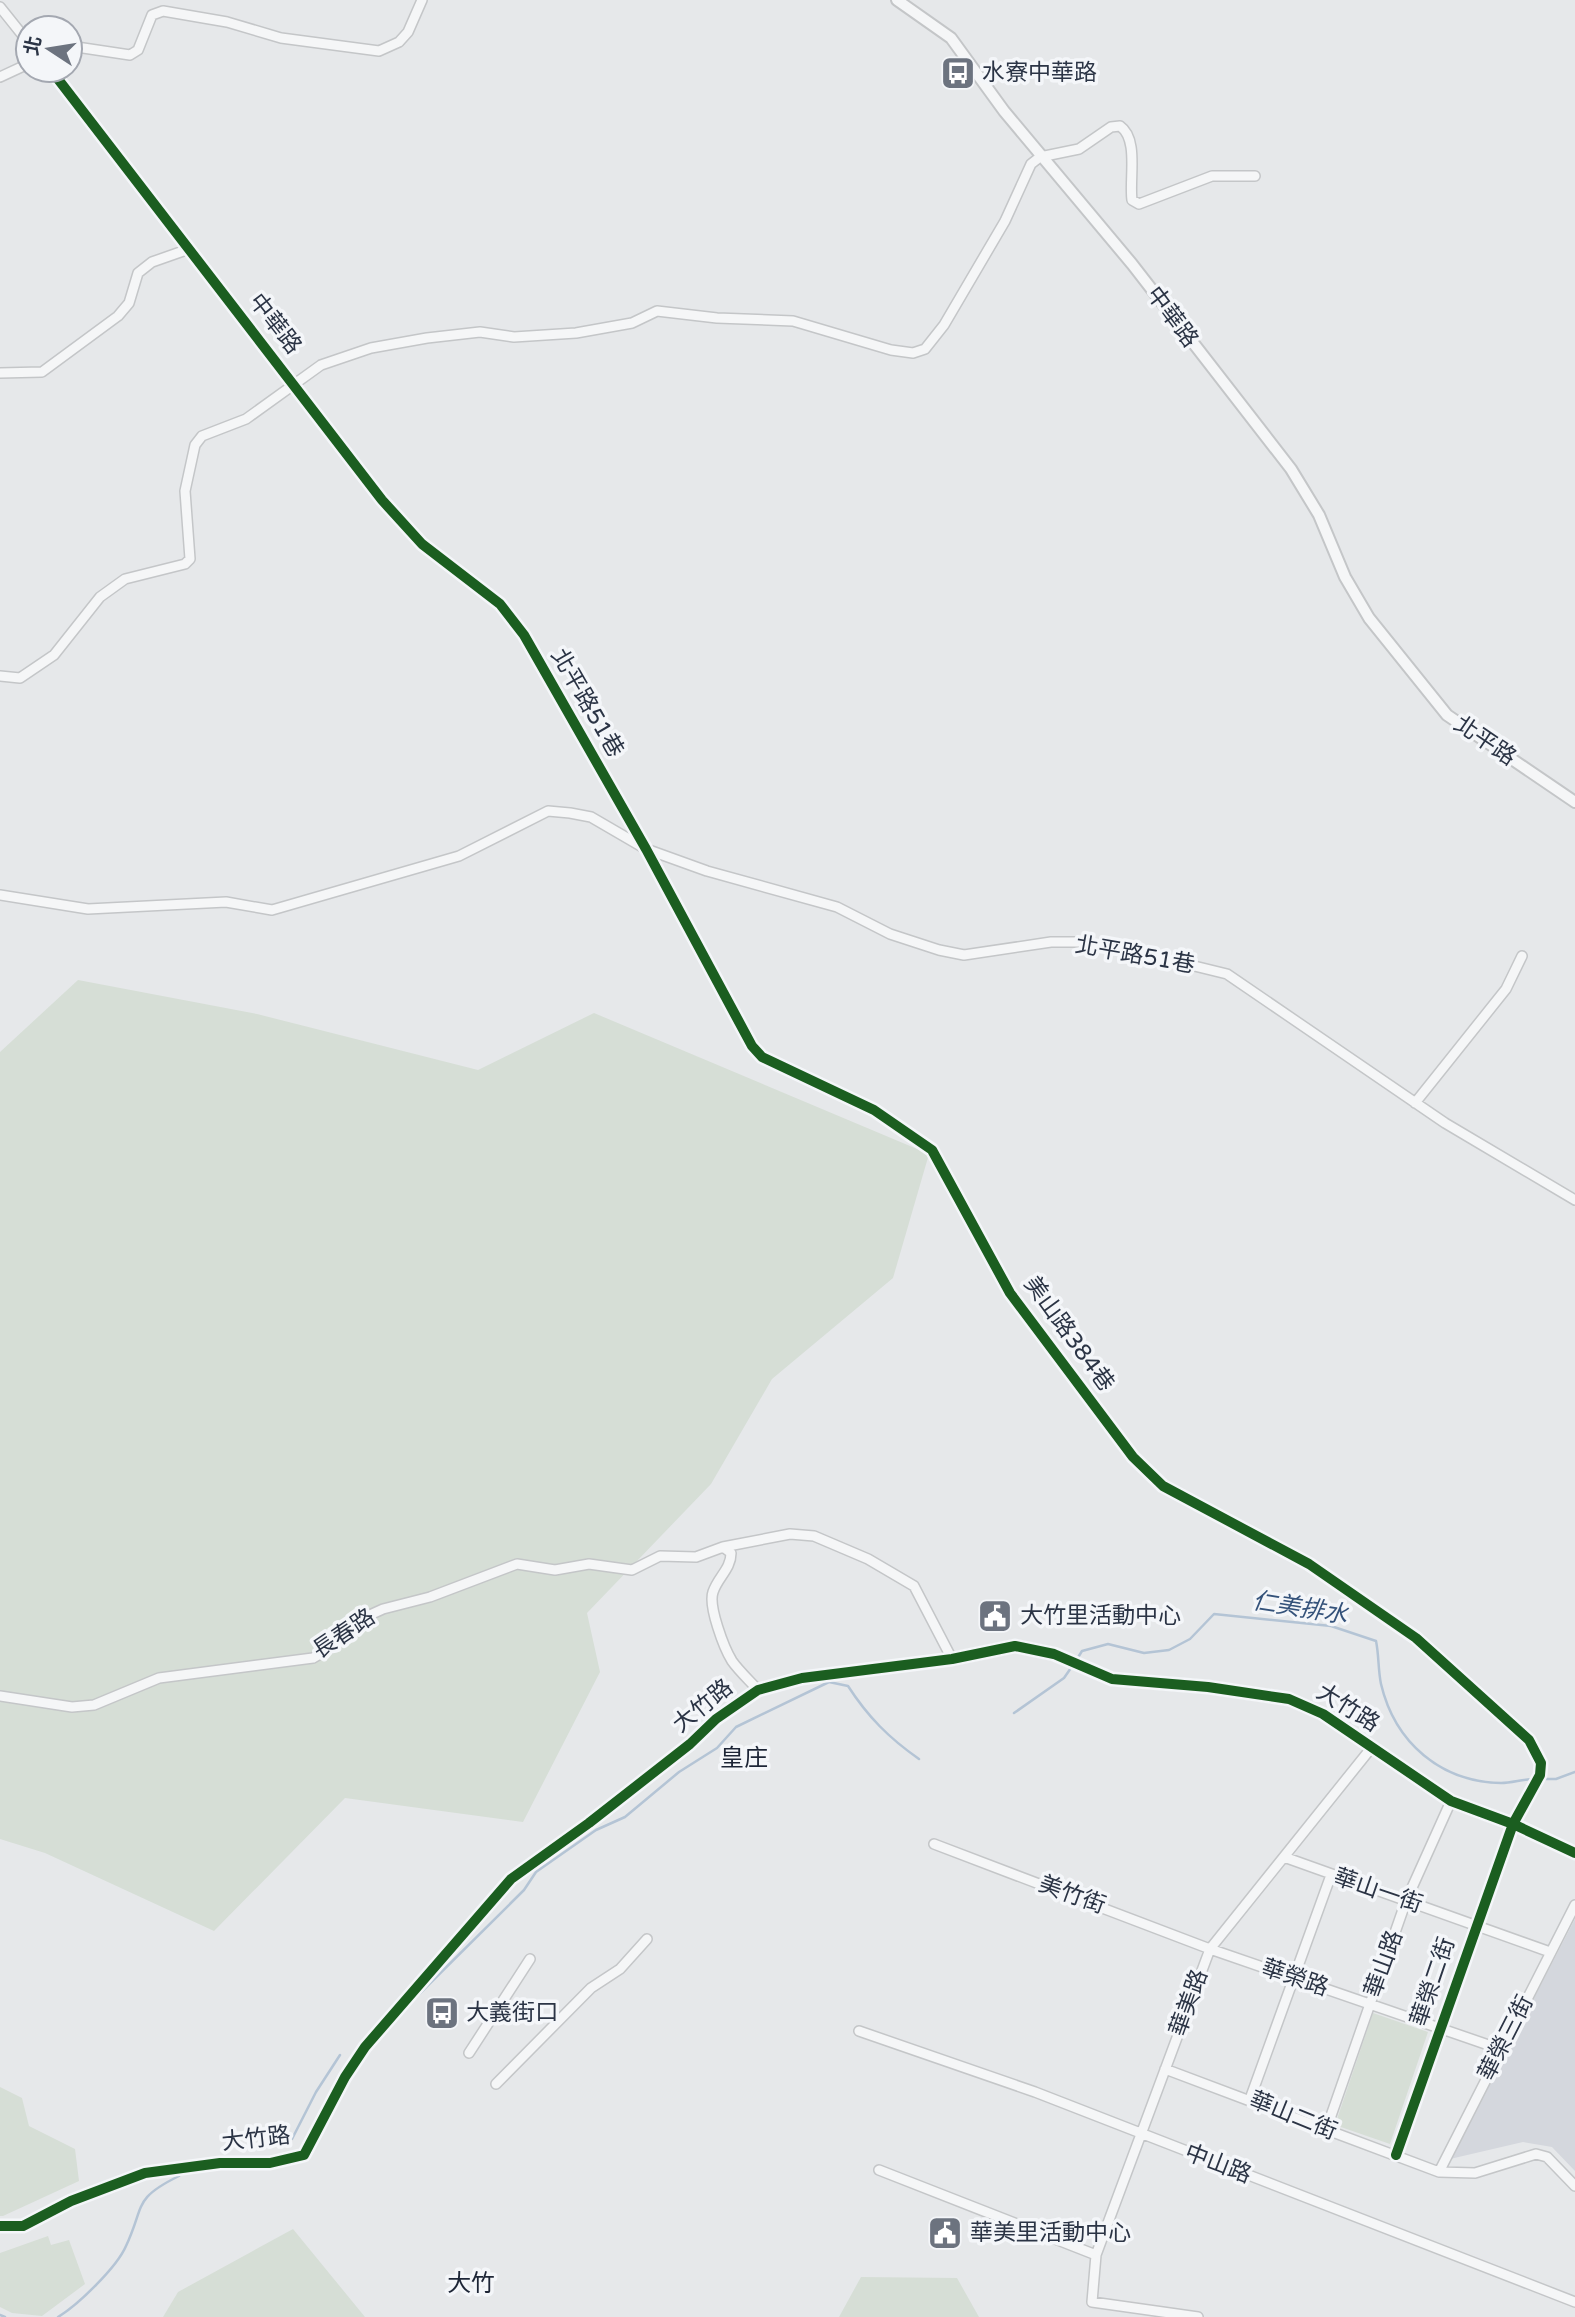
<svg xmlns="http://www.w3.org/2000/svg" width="1575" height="2317" viewBox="0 0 1575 2317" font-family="'Varela Round','Noto Sans TC',sans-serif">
	<rect width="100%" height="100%" fill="#e6e8ea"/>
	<path fill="#d4d7dd" d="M 1575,1919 L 1575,2171 L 1552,2147 L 1523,2142 L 1450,2159 Z"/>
	<path fill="#d6ded6" d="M 78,980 L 257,1014 L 478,1070 L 594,1013 L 929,1154 L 893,1278 L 772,1379 L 711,1484 L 587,1613 L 600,1672 L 523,1822 L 345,1798 L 214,1931 L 45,1853 L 0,1839 L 0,1052 Z
		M 1373,2013 L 1428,2032 L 1390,2144 L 1335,2125 Z
		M 0,2087 L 22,2098 L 29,2126 L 75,2149 L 79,2181 L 3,2216 L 0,2216 Z
		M 293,2229 L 365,2317 L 163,2317 L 178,2292 Z
		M 48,2236 L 51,2245 L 69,2240 L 85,2284 L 42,2316 L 12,2313 L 0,2307 L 0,2253 Z
		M 861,2277 L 957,2278 L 979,2317 L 839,2317 Z"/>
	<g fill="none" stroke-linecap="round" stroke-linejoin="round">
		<path stroke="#b4c4d5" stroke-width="2.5" d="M 1077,1659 L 1082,1651 L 1108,1644 L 1144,1653 L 1169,1650 L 1190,1639 L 1214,1614 L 1331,1626 L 1376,1641 C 1379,1655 1378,1670 1381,1684 C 1395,1743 1441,1782 1501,1783 C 1512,1783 1523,1779 1534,1779
			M 1014,1713 L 1064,1678 L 1073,1665
			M 1541,1779 L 1556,1779 L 1575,1772
			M 399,2014 L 524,1890 L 536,1872 L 596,1830 L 625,1817 L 679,1772 L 717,1748 L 736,1727 L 829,1682 L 848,1686 C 868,1717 889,1738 919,1759
			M 292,2139 L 316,2092 L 340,2055
			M 0,2315 L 5,2317
			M 58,2317 C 78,2305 117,2267 126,2246 C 145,2206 132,2199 179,2176"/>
		<g stroke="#c4c6c8" stroke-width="12">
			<path id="minor" d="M 0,7 L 28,42
				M 70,46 L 130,55 L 138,50 L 152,15 L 163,11 L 227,22 L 281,38 L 379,51 L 399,42 L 408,32 L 422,0
				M 51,70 L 382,500 L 422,544 L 500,604 L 524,635 L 646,849 L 752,1046 L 762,1057 L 874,1110 L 932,1150 L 1010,1293 L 1133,1457 L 1163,1486 L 1309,1564 L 1416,1638 L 1529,1740 L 1541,1763 L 1540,1775 L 1513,1824 L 1396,2155
				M 0,77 L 28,64
				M 0,373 L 42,372 L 118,316 L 129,303 L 138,273 L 152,262 L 189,249
				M 0,676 L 20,678 L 54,655 L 100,597 L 125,579 L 185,564 L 190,559 L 185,491 L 195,445 L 202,436 L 246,419 L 321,365 L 371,348 L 427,338 L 480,332 L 514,337 L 576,333 L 632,323 L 657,311 L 717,318 L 793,321 L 891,350 L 913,353 L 925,349 L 944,325 L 1005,221 L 1031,164 L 1040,157 L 1079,149 L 1111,127 L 1120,126 C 1139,139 1129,179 1132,200 L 1139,204 L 1212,176 L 1255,176
				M 0,895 L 88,909 L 226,902 L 272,910 L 459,856 L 548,811 L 570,813 L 591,817 L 646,849 L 707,871 L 837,907 L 890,934 L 939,950 L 964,955 L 1051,942 L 1080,942 L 1125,949 L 1227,974 L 1445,1123 L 1575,1200
				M 1415,1103 L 1506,989 L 1522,956
				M 0,1696 L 72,1707 L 94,1705 L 159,1678 L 313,1658 L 330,1648 L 361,1619 L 383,1609 L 430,1597 L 517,1564 L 555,1570 L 589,1564 L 632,1570 L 660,1556 L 696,1557 L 723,1547 L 731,1553 C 731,1569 718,1577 713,1592 C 708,1606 724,1648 732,1661 C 739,1671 750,1681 758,1690
				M 934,1844 L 1210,1949 L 1500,2049
				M 1284,1857 L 1550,1952
				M 859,2031 L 1035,2092 L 1575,2302
				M 469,2053 L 530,1959
				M 1165,2069 L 1439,2172 L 1475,2173 L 1536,2154 L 1547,2157 L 1575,2186
				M 496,2084 L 591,1988 L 620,1969 L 647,1939
				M 1250,2099 L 1331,1875
				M 1326,2130 L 1406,1901 L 1451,1801
				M 879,2170 L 1096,2255
				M 1439,2172 L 1575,1905
				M 0,2226 L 23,2226 L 71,2201 L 145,2173 L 220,2163 L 270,2163 L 304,2155 L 345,2077 L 365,2047 L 511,1879 L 584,1827 L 690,1744 L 716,1719 L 758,1690 L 802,1678 L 952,1659 L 914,1586 L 868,1559 L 814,1536 L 790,1534 L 723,1547
				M 1198,2317 L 1092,2302 L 1096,2255 L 1210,1949 L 1372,1747"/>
		</g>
		<g stroke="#c4c6c8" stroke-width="14">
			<path id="tertiary" d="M 897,0 L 951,38 L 1004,111 L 1132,264 L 1291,469 L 1319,515 L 1345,577 L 1369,618 L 1447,715 L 1575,802
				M 952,1659 L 1015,1646 L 1054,1654 L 1112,1679 L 1208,1687 L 1289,1699 L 1323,1714 L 1451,1801 L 1513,1824 L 1575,1853"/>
		</g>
		<use href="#minor" stroke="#f5f6f7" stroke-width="9"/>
		<use href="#tertiary" stroke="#f5f6f7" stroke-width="10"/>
		<g stroke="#f4f6f9" stroke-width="15">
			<path id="cycleway" d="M 51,70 L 382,500 L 422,544 L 500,604 L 524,635 L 646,849 L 752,1046 L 762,1057 L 874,1110 L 932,1150 L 1010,1293 L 1133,1457 L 1163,1486 L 1309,1564 L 1416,1638 L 1529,1740 L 1541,1763 L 1540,1775 L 1513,1824 L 1396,2155
				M 0,2226 L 23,2226 L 71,2201 L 145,2173 L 220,2163 L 270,2163 L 304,2155 L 345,2077 L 365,2047 L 511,1879 L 589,1823 L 690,1744 L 716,1719 L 758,1690 L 802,1678 L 952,1659 L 1015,1646 L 1054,1654 L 1112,1679 L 1208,1687 L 1289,1699 L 1323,1714 L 1451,1801 L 1513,1824 L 1575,1853"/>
		</g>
		<use href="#cycleway" stroke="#1b5e20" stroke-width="10"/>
	</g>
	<defs>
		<g id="bus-square" transform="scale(1.75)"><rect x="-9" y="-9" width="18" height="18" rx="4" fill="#6c737f" stroke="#f4f6f9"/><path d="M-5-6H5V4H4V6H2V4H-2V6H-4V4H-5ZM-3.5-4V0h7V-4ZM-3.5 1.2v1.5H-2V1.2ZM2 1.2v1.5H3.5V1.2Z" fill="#fff"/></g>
		<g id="civic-square" transform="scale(1.75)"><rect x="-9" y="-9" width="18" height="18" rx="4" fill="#6c737f" stroke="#f4f6f9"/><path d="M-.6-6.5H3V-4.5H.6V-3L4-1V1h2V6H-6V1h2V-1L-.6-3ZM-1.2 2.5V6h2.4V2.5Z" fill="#fff"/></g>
	</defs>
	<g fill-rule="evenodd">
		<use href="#bus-square" x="958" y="73"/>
		<use href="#civic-square" x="995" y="1616"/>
		<use href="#bus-square" x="442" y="2013"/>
		<use href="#civic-square" x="945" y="2233"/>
	</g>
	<g text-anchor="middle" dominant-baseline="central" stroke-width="7" stroke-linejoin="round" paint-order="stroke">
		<g font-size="23" fill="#2b3445" stroke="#f4f6f9" text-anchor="start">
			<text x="982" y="73">水寮中華路</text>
			<text x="1020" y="1616">大竹里活動中心</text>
			<text x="466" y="2013">大義街口</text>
			<text x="970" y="2233">華美里活動中心</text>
		</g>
		<g font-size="23" fill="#2b3445" stroke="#f4f6f9">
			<text transform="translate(1172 317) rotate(53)">中華路</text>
			<text transform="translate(275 324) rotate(52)">中華路</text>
			<text transform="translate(587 703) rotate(60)">北平路51巷</text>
			<text transform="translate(1485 741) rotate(34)">北平路</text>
			<text transform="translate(1135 955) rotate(10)">北平路51巷</text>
			<text transform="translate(1069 1334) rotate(54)">美山路384巷</text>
			<text transform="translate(344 1634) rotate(-34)">長春路</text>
			<text transform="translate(703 1706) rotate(-39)">大竹路</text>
			<text transform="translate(1348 1708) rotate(32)">大竹路</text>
			<text transform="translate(1378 1891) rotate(19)">華山一街</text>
			<text transform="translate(1072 1895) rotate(20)">美竹街</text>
			<text transform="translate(1384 1964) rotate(-70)">華山路</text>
			<text transform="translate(1295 1978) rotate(19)">華榮路</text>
			<text transform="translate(1433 1982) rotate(-71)">華榮二街</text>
			<text transform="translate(1189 2003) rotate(-70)">華美路</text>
			<text transform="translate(1506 2038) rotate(-63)">華榮三街</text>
			<text transform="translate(1293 2116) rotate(22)">華山二街</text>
			<text transform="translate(256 2139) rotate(-6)">大竹路</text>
			<text transform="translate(1218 2164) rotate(21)">中山路</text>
		</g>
		<g font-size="24" font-style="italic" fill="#34527a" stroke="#f4f6f9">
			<text transform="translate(1300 1608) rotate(9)">仁美排水</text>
		</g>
		<g font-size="24" fill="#1d2536" stroke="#f4f6f9">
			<text x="744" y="1758">皇庄</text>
			<text x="471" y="2283">大竹</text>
		</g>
	</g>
	<g transform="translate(49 49) rotate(282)"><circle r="33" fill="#f4f6f9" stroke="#a4a8b1" stroke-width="2"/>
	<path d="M0-5L12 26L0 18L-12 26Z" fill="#6c737f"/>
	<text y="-10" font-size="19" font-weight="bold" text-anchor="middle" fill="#2b3445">北</text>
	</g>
</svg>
